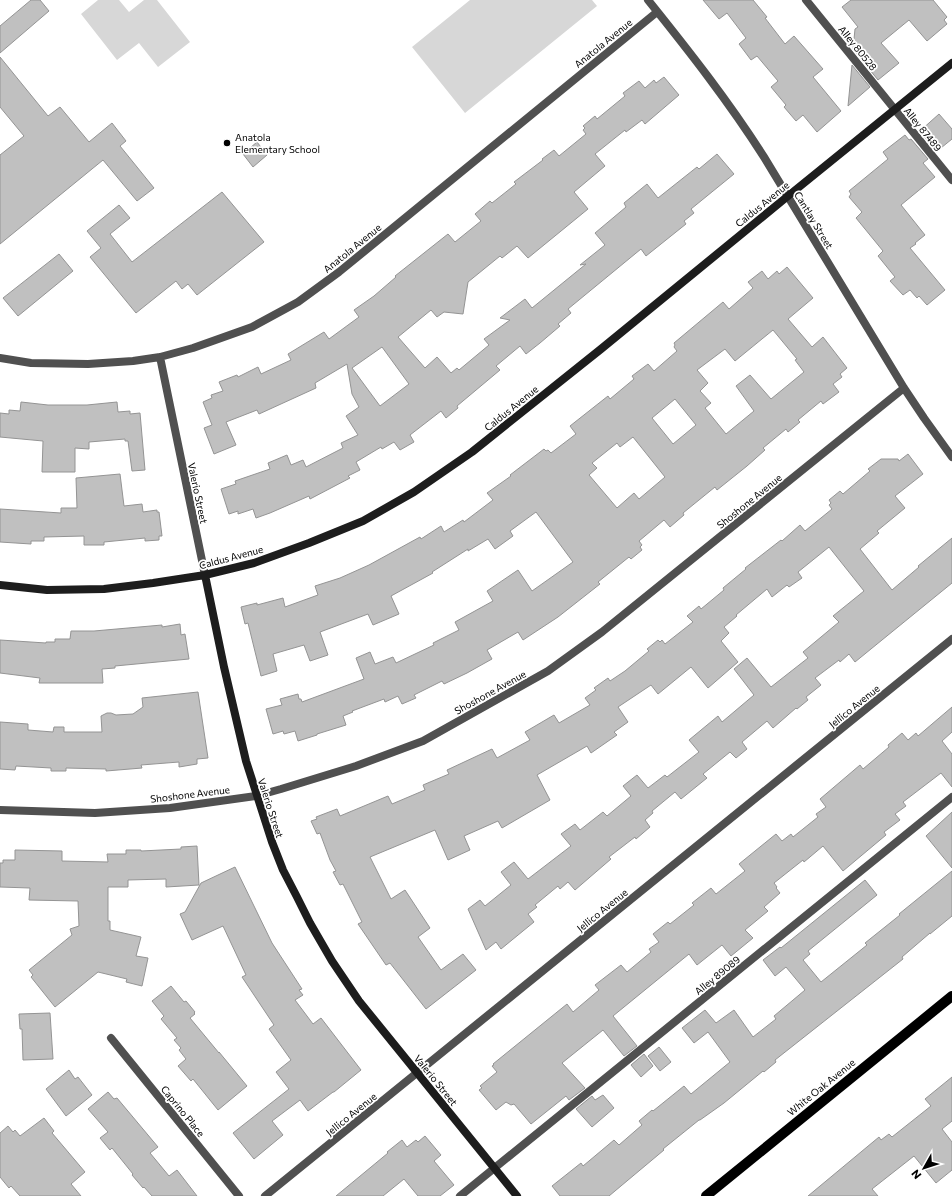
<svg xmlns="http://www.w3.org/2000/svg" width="952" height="1196" viewBox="0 0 952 1196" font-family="Commissioner,sans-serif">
	<rect width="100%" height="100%" fill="#fff"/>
	<path fill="#d7d7d7" d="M 98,0 L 119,0 L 129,12 L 144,0 L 157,0 L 190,42 L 158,67 L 139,43 L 117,60 L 81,14 Z
		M 470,0 L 592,0 L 597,6 L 465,113 L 412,47 Z"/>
	<path fill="#c0c0c0" stroke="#949494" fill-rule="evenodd" d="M 31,0 L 40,0 L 49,11 L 0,53 L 0,26 Z
		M 703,0 L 753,0 L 767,17 L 765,18 L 785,44 L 794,36 L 823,69 L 813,77 L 841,111 L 817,132 L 803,115 L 796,121 L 784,107 L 786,105 L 771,87 L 778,81 L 757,56 L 751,60 L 739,44 L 746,38 L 727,13 L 719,19 Z
		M 851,0 L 933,0 L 947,17 L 944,20 L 947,24 L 927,41 L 909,20 L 881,43 L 899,63 L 878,80 L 853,49 L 855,29 L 858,27 L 842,7 Z
		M 0,57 L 48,116 L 60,107 L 89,142 L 112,123 L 126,141 L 120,146 L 154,188 L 137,201 L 103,160 L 0,244 L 0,155 L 24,136 L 0,107 Z
		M 852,65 L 870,87 L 848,106 Z
		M 664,77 L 679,95 L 645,124 L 642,120 L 626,132 L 625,130 L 595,154 L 605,166 L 574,192 L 588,209 L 528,258 L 517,246 L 502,258 L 500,256 L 468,282 L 463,314 L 444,312 L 437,317 L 431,310 L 398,337 L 425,368 L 437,357 L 451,373 L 457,368 L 459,370 L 489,345 L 484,339 L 510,320 L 500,318 L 525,299 L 532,308 L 586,264 L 580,265 L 605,245 L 595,233 L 626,207 L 624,203 L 647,184 L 658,198 L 697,167 L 699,169 L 717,154 L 734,174 L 691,209 L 694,213 L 684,221 L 686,224 L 646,256 L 641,249 L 568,309 L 571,313 L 558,324 L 560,326 L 540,343 L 526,354 L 520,346 L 496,366 L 500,370 L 457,406 L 458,408 L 446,418 L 441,411 L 410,435 L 414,442 L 400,450 L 394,442 L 382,449 L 381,447 L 356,462 L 360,470 L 348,476 L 350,478 L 310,499 L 309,496 L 270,513 L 256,518 L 253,509 L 238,514 L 238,511 L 229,514 L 221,489 L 236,484 L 235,481 L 270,469 L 268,463 L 287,455 L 291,465 L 303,460 L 306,467 L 343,448 L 341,443 L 358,435 L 346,416 L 359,407 L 352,394 L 347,364 L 315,383 L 316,388 L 259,414 L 257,410 L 226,422 L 236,445 L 214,454 L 204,428 L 212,425 L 203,402 L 212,398 L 211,395 L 223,391 L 219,382 L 237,375 L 238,377 L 258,367 L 261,374 L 291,360 L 288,354 L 324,332 L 329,339 L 359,317 L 354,310 L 374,296 L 396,277 L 395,276 L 448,234 L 455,242 L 481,221 L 475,214 L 490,201 L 492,203 L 516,184 L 514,182 L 543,160 L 542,159 L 554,150 L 559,156 L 586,134 L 583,130 L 585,128 L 583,126 L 595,116 L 597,119 L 625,96 L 623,93 L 639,81 L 645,88 L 654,80 L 656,83 ZM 382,347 L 409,384 L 380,406 L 352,368 Z
		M 939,114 L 952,129 L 952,139 L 936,152 L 920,131 Z
		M 905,135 L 909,140 L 911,139 L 928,159 L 923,163 L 935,177 L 901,205 L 925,235 L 915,243 L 916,244 L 910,248 L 945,290 L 927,305 L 919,296 L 917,298 L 910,290 L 903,295 L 890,281 L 895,277 L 878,256 L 883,251 L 856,218 L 862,212 L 849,197 L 851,194 L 849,191 L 888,159 L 883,152 Z
		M 257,142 L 267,155 L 253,167 L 243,154 Z
		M 222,192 L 264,242 L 197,295 L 188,284 L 182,289 L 176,281 L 136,313 L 90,257 L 101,248 L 87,231 L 119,205 L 130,218 L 110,234 L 132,262 Z
		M 59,254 L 73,271 L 18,316 L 3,298 Z
		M 787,267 L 813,298 L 788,319 L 812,347 L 823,337 L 847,368 L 840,374 L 842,377 L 833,384 L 839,392 L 823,404 L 821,401 L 798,420 L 800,422 L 788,432 L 786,429 L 763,448 L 765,450 L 747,466 L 717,490 L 715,487 L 683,513 L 684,515 L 670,527 L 664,520 L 639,541 L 642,545 L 640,547 L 642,550 L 631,559 L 629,557 L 598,582 L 600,584 L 558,617 L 523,640 L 518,632 L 487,650 L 492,659 L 467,673 L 444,684 L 442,681 L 414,695 L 416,698 L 402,704 L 398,696 L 385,702 L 384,699 L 352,711 L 353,712 L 343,716 L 346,725 L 317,734 L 317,735 L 298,741 L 295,731 L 284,734 L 283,731 L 273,734 L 266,709 L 282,705 L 280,699 L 298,694 L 299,699 L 301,699 L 302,702 L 364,679 L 356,658 L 370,652 L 375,664 L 393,657 L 396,663 L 434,645 L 433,643 L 459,630 L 455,622 L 493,601 L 487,591 L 518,570 L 532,591 L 573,562 L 536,512 L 510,531 L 513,536 L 495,549 L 488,539 L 468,551 L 468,549 L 432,572 L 433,573 L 391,596 L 399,614 L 373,625 L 368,614 L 320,632 L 328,655 L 310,661 L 304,645 L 273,654 L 277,671 L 261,676 L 248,623 L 245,624 L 241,607 L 257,603 L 257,605 L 283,598 L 285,607 L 318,595 L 315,586 L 340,578 L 369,565 L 420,537 L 421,539 L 441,526 L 444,532 L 463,520 L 464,522 L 493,500 L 487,493 L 511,476 L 510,475 L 544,449 L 546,451 L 548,450 L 551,453 L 576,434 L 570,426 L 608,396 L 610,399 L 634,379 L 632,376 L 648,364 L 654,371 L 677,351 L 674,347 L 675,345 L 674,343 L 723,302 L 729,309 L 753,288 L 748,282 L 762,271 L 768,279 L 777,271 L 779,274 ZM 773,330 L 797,359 L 795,360 L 804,372 L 771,399 L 750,375 L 736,386 L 754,411 L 726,434 L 705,408 L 711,403 L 700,391 L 708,383 L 697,370 L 725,349 L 735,361 ZM 675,399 L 696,425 L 673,444 L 652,418 ZM 633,437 L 665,477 L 639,499 L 634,493 L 617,508 L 589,475 L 597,468 L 592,463 L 617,443 L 620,447 Z
		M 21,402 L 48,405 L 87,405 L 117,402 L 118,412 L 130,411 L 130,414 L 140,413 L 145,470 L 132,471 L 128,441 L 125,441 L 125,439 L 89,442 L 89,449 L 75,448 L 75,472 L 42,472 L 43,441 L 0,437 L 0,413 L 9,414 L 9,410 L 20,411 Z
		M 908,454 L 923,474 L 895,496 L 905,508 L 877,531 L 879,533 L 860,549 L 892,590 L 919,567 L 918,566 L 952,538 L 952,583 L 855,662 L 849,654 L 840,662 L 839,660 L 815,678 L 821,685 L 806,697 L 808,700 L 797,709 L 796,708 L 773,728 L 767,721 L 742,742 L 747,749 L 736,758 L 730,752 L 703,774 L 707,778 L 681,799 L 675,792 L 652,811 L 653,813 L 645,820 L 650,827 L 636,839 L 635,837 L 609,857 L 611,859 L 575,890 L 568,882 L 560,889 L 558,886 L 535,905 L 537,907 L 528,914 L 534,922 L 501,949 L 496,942 L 486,950 L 468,909 L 480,900 L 485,906 L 511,885 L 501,872 L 514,862 L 528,879 L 571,846 L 561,834 L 575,824 L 580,830 L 603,812 L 607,816 L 631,796 L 623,786 L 637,775 L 648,788 L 665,775 L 667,777 L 699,752 L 689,740 L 718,716 L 722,722 L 754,695 L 734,669 L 747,658 L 771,687 L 808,658 L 803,652 L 839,622 L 833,616 L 864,591 L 829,547 L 798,572 L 802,578 L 789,587 L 787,585 L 772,597 L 767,589 L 736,615 L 737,616 L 724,627 L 729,633 L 721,641 L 738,662 L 708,688 L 691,667 L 658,694 L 651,685 L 618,707 L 628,722 L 614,732 L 617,735 L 591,753 L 587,746 L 537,775 L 550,800 L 502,828 L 498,821 L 464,836 L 470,850 L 448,860 L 435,830 L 370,857 L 391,899 L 405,890 L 430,928 L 418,937 L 441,970 L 463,954 L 476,970 L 426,1009 L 390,963 L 386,965 L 358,924 L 362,922 L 343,884 L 340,885 L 333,872 L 336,871 L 330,860 L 320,833 L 317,834 L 311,821 L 317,819 L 316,817 L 337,809 L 340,816 L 388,796 L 392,804 L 425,790 L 423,785 L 449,774 L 447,770 L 492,749 L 497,758 L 530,740 L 525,732 L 554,715 L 559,723 L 590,705 L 585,698 L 596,690 L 594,688 L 608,678 L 610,681 L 625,671 L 649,651 L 647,649 L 658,640 L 660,642 L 662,640 L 665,644 L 693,622 L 687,616 L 699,606 L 701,609 L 724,590 L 723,588 L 746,569 L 745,568 L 781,540 L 782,541 L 800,525 L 805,531 L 832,509 L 829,505 L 831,503 L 829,500 L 840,491 L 843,494 L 870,471 L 868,469 L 881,459 L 898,459 L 899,461 Z
		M 120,474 L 124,506 L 142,504 L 143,512 L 157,510 L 157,512 L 159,512 L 162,536 L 159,536 L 159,540 L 145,541 L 145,538 L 104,542 L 104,545 L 84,545 L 84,536 L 44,537 L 44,541 L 31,541 L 31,544 L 0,542 L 0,509 L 61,513 L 61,508 L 77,508 L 76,478 Z
		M 180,624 L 181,635 L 185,634 L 189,659 L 115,666 L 115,668 L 102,669 L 103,683 L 39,683 L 40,678 L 0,673 L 0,640 L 46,643 L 46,642 L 55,642 L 55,639 L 70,639 L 71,631 L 94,631 L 162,625 L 162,627 Z
		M 198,692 L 208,758 L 197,759 L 197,764 L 179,767 L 179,762 L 141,765 L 142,768 L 106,771 L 106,769 L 66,768 L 66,771 L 51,771 L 51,768 L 16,766 L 15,770 L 0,769 L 0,722 L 28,724 L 28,730 L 53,732 L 54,727 L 64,727 L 64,732 L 102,732 L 101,716 L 107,713 L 111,713 L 116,715 L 133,714 L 143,707 L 142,698 Z
		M 952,707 L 952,732 L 942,741 L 952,754 L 952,787 L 941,773 L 903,802 L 906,806 L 895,814 L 900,820 L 884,832 L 886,835 L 843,871 L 823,846 L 804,862 L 803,860 L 774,883 L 777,887 L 776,888 L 780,893 L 764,907 L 768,911 L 745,930 L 753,938 L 731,956 L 722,945 L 697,965 L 689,954 L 613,1016 L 637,1046 L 624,1056 L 603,1030 L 562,1063 L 585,1088 L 569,1100 L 566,1096 L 531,1124 L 514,1104 L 511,1105 L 506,1102 L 496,1110 L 479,1090 L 482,1088 L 480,1086 L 497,1072 L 492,1066 L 494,1065 L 493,1064 L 567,1004 L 573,1012 L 599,990 L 595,985 L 621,965 L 627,972 L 651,952 L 649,949 L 659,942 L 653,934 L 668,922 L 670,924 L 694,905 L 692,903 L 711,888 L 716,894 L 745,871 L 739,864 L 776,834 L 782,841 L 791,834 L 793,837 L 818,817 L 816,814 L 826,807 L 820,799 L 860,765 L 863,769 L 889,747 L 888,745 L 902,733 L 908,740 L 916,733 L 918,736 Z
		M 952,812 L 952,868 L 926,836 Z
		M 197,846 L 199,885 L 166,887 L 166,879 L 128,880 L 128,887 L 108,887 L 108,921 L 110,921 L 110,930 L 141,937 L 136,956 L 148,958 L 142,986 L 126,982 L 127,979 L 98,972 L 55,1007 L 31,977 L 33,975 L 29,970 L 72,935 L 70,929 L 79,926 L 78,901 L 29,900 L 30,888 L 0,887 L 0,863 L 3,863 L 3,860 L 15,860 L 15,850 L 62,851 L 62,861 L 108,862 L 107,854 L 126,854 L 126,850 L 141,850 L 141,851 L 181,849 L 181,847 Z
		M 235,867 L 272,943 L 302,989 L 299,990 L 303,995 L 295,1000 L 313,1024 L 321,1018 L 361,1070 L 334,1092 L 333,1092 L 308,1111 L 300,1100 L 272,1121 L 283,1135 L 254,1159 L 233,1133 L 289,1089 L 276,1072 L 291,1060 L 269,1029 L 274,1025 L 242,977 L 246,975 L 223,926 L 192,940 L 180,914 L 185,912 L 201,883 Z
		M 952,871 L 952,916 L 930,934 L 930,933 L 902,957 L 903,959 L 775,1060 L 776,1062 L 764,1072 L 763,1071 L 724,1103 L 700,1120 L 699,1120 L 663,1149 L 664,1150 L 609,1196 L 560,1196 L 552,1186 L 581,1163 L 583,1166 L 614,1140 L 619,1145 L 642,1125 L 639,1121 L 652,1110 L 653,1111 L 684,1086 L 691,1094 L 730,1062 L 708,1032 L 694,1043 L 682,1028 L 705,1010 L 716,1023 L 734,1010 L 753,1037 L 776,1019 L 774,1016 L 805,990 L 786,967 L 775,976 L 763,960 L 780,947 L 781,948 L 865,880 L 877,895 L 808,951 L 810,954 L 803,960 L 821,982 L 867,945 L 865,943 L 900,915 L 899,914 Z
		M 171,986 L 184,1002 L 186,1001 L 195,1012 L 194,1013 L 195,1014 L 190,1018 L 219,1053 L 219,1052 L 247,1086 L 218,1110 L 193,1079 L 191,1081 L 178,1066 L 186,1059 L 179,1050 L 181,1048 L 174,1040 L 177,1038 L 161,1019 L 164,1016 L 152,1001 Z
		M 50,1013 L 53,1059 L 23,1060 L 22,1029 L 20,1029 L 19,1014 Z
		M 659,1047 L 671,1062 L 660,1071 L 648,1056 Z
		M 644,1054 L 653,1066 L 641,1077 L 631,1065 Z
		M 69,1070 L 75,1079 L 78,1077 L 92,1095 L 66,1116 L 46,1089 Z
		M 952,1077 L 952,1121 L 942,1129 L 952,1142 L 952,1170 L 936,1183 L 914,1156 L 872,1189 L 878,1196 L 808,1196 L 879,1137 L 881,1140 L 889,1134 L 892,1137 L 931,1106 L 925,1099 Z
		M 108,1092 L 114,1099 L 117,1098 L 158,1147 L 150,1153 L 169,1176 L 177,1170 L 197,1196 L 152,1196 L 144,1187 L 143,1188 L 132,1175 L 133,1174 L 112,1148 L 110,1150 L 100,1138 L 108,1132 L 88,1109 Z
		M 603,1095 L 614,1108 L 592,1127 L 576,1109 L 592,1096 L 595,1100 Z
		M 44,1118 L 54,1131 L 52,1133 L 85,1172 L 71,1184 L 81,1196 L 20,1196 L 11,1186 L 9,1188 L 0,1177 L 0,1133 L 8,1126 L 13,1132 L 15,1130 L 20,1136 Z
		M 425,1136 L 441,1155 L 434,1161 L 454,1185 L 440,1196 L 418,1196 L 404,1179 L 383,1196 L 336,1196 L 388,1153 L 387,1152 L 402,1140 L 407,1147 L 416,1140 L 418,1142 Z"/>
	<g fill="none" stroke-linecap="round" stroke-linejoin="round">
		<path stroke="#505050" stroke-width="8" d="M 806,0 L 952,180
			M 460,1196 L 952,797"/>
		<path stroke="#505050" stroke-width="8" d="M 648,0 C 689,51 729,102 764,157 L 904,388 L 924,418 L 952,457
			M 160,357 L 205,575
			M 0,358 L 31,363 L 88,364 L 133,361 L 160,357 L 193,348 L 252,327 L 298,302 L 339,272 L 657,12
			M 0,810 L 95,813 L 170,808 L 256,796 L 281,789 L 356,766 L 423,741 L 548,671 L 602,632 L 904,388
			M 111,1038 L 239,1196
			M 265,1196 L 952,639"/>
		<path stroke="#1d1d1d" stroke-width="8" d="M 205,575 L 224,667 L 246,761 L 272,842 L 283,870 L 297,897 L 310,923 L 332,961 L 359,1001 L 517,1196
			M 0,585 L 47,590 L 104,589 L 153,583 L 205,575 L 254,563 L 309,543 L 363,521 L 414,492 L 472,452 L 601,349 L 788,196 L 952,63"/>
		<path stroke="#000" stroke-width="10" d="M 706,1196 L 952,996"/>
	</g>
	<circle fill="#000" stroke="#fff" stroke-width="1.5" cx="227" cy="143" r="4"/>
	<g text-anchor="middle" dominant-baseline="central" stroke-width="3.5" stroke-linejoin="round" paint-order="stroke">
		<g font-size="10" fill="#000" stroke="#fff">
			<text transform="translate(603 43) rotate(-39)">Anatola Avenue</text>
			<text transform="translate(858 48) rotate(51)">Alley 80528</text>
			<text transform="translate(923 129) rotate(51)">Alley 87489</text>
			<text transform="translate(762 204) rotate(-39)">Caldus Avenue</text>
			<text transform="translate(814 220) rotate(59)">Cantlay Street</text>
			<text transform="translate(352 248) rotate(-39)">Anatola Avenue</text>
			<text transform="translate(511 408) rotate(-39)">Caldus Avenue</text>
			<text transform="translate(198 493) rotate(78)">Valerio Street</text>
			<text transform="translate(749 501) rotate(-39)">Shoshone Avenue</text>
			<text transform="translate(231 557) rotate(-15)">Caldus Avenue</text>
			<text transform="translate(490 692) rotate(-29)">Shoshone Avenue</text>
			<text transform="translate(854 706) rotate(-39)">Jellico Avenue</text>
			<text transform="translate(190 794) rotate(-7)">Shoshone Avenue</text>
			<text transform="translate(271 808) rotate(72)">Valerio Street</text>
			<text transform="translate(602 910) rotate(-39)">Jellico Avenue</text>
			<text transform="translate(717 975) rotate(-39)">Alley 89089</text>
			<text transform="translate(436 1080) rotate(51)">Valerio Street</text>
			<text transform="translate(821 1087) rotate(-39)">White Oak Avenue</text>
			<text transform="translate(183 1111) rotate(51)">Caprino Place</text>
			<text transform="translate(351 1114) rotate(-39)">Jellico Avenue</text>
		</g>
		<g font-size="10" fill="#000" stroke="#fff" text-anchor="start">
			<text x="235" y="137">Anatola<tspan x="235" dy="12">Elementary School</tspan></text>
		</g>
	</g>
	<g transform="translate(924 1168) rotate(231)" stroke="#ffffff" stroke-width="3" paint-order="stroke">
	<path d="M0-3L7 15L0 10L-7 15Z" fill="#000000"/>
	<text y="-6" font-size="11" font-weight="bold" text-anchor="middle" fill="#000000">N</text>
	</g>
</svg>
